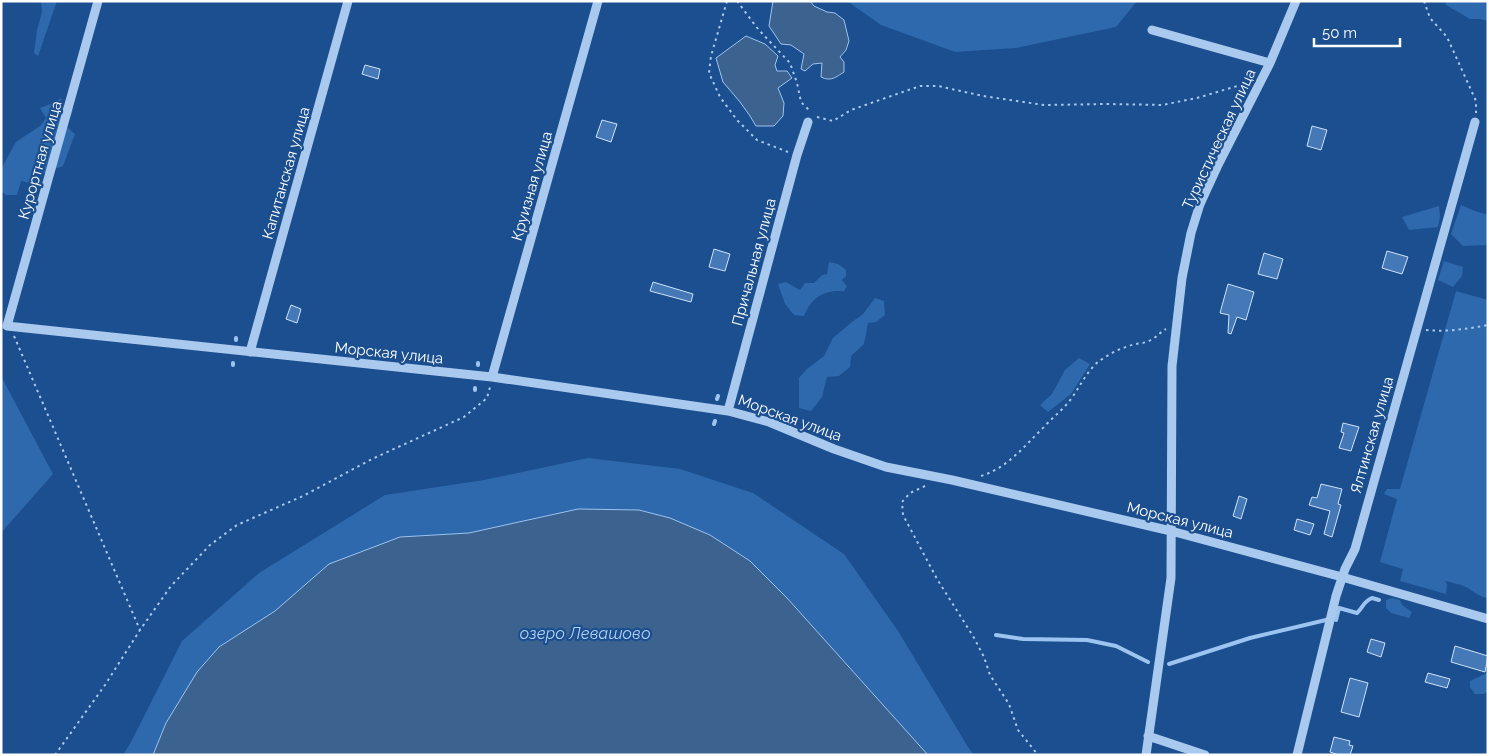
<svg xmlns="http://www.w3.org/2000/svg" width="1489" height="756" viewBox="0 0 1489 756" font-family="Raleway,sans-serif">
	<rect width="100%" height="100%" fill="#1b4f8f"/>
	<path fill="#2e69ad" d="M 41,1 L 57,1 L 38,56 L 34,53 L 37,30 L 42,12 Z
		M 847,1 L 1137,1 L 1116,27 L 1016,48 L 955,52 L 881,25 Z
		M 1445,1 L 1488,1 L 1488,21 L 1480,19 L 1470,19 L 1446,5 Z
		M 61,98 L 64,108 L 73,110 L 67,127 L 75,134 L 63,166 L 41,174 L 35,184 L 21,181 L 17,195 L 6,195 L 1,191 L 1,169 L 16,142 L 40,126 L 46,118 L 40,108 L 53,103 Z
		M 1461,205 L 1475,211 L 1488,215 L 1488,231 L 1486,245 L 1463,246 L 1451,234 Z
		M 1439,206 L 1440,216 L 1438,227 L 1409,230 L 1402,217 Z
		M 1444,261 L 1463,267 L 1462,276 L 1453,287 L 1438,280 Z
		M 829,262 L 838,264 L 846,270 L 846,276 L 842,280 L 847,286 L 844,291 C 823,290 812,297 804,316 L 794,315 L 785,304 L 778,284 L 786,282 L 800,290 L 805,283 L 814,283 L 822,275 L 827,274 Z
		M 1456,291 L 1488,300 L 1488,598 C 1479,597 1473,591 1466,587 C 1460,584 1452,583 1445,581 L 1447,585 L 1446,594 L 1400,581 L 1403,569 L 1380,562 L 1397,499 L 1384,494 L 1387,489 L 1400,489 Z
		M 875,298 L 884,301 L 885,315 L 876,322 L 868,323 L 864,344 L 851,356 L 850,367 L 839,376 L 827,377 L 822,397 L 811,411 L 799,408 L 799,378 L 807,369 L 824,356 L 833,338 L 852,322 L 863,314 Z
		M 1079,358 L 1090,364 L 1071,394 L 1048,412 L 1040,405 L 1052,394 L 1065,370 Z
		M 1,376 L 53,474 L 1,533 Z
		M 588,458 L 680,469 L 753,493 L 844,554 L 898,631 L 968,747 L 974,755 L 928,755 L 787,598 L 750,561 L 710,535 L 670,518 L 639,510 L 578,509 L 469,533 L 400,537 L 275,611 L 219,647 L 166,723 L 153,755 L 123,755 L 131,742 L 182,641 L 259,573 L 385,495 L 484,480 Z
		M 1392,598 L 1400,600 L 1402,605 L 1412,612 L 1409,618 L 1391,613 L 1386,608 L 1386,600 Z
		M 1487,673 L 1488,691 L 1484,694 L 1475,694 L 1470,687 L 1470,681 Z"/>
	<path fill="#3c6290" stroke="#9cc4f0" d="M 773,1 L 810,1 L 814,6 L 827,12 L 835,13 L 844,20 L 849,41 L 846,50 L 840,57 L 844,62 L 844,72 C 836,77 831,82 821,77 L 822,63 L 813,64 L 805,71 L 801,69 L 804,54 L 791,45 L 781,44 L 769,26 Z
		M 746,36 L 765,44 L 778,56 L 775,65 L 777,71 L 787,71 L 792,78 L 778,88 L 784,103 L 783,116 L 774,126 L 756,126 L 750,116 L 740,102 L 723,82 L 716,58 Z
		M 578,509 L 639,510 L 670,518 L 710,535 L 750,561 L 787,598 L 928,755 L 153,755 L 166,723 L 197,672 L 219,647 L 275,611 L 329,564 L 400,537 L 469,533 Z"/>
	<g fill="none" stroke-linecap="round" stroke-linejoin="round">
		<path stroke="#9cc4f0" stroke-width="4" d="M 236,340 L 236,338
			M 233,365 L 233,363
			M 478,365 L 478,363
			M 475,390 L 475,388
			M 717,399 L 718,396
			M 714,424 L 715,421
			M 1336,620 L 1339,608 L 1357,613 C 1364,606 1363,602 1372,598 L 1379,600
			M 996,635 L 1023,639 L 1087,640 L 1116,646 L 1148,662
			M 1169,664 L 1250,638 L 1326,620"/>
	</g>
	<path fill="#4478b7" stroke="#cfe3fa" d="M 365,65 L 380,69 L 378,79 L 362,74 Z
		M 602,120 L 617,124 L 611,142 L 596,137 Z
		M 1312,126 L 1327,130 L 1321,150 L 1307,146 Z
		M 714,249 L 730,254 L 725,271 L 709,267 Z
		M 1387,251 L 1408,257 L 1402,274 L 1382,268 Z
		M 1264,253 L 1283,259 L 1277,279 L 1258,274 Z
		M 653,282 L 693,294 L 691,302 L 650,291 Z
		M 1228,284 L 1254,292 L 1246,320 L 1237,317 L 1231,334 L 1228,333 L 1229,315 L 1220,313 Z
		M 291,305 L 301,309 L 297,323 L 286,319 Z
		M 1343,423 L 1359,427 L 1351,451 L 1339,448 L 1344,433 L 1341,432 Z
		M 1321,484 L 1342,489 L 1338,504 L 1341,505 L 1332,537 L 1324,534 L 1330,511 L 1309,505 L 1312,497 L 1317,498 Z
		M 1239,496 L 1247,499 L 1241,519 L 1233,516 Z
		M 1297,519 L 1314,524 L 1310,535 L 1294,530 Z
		M 1371,639 L 1385,643 L 1381,657 L 1367,652 Z
		M 1455,646 L 1488,656 L 1485,672 L 1451,662 Z
		M 1428,673 L 1450,679 L 1447,688 L 1425,682 Z
		M 1350,678 L 1368,683 L 1359,717 L 1341,712 Z
		M 1334,737 L 1350,741 L 1349,745 L 1353,746 L 1350,755 L 1339,755 L 1330,752 Z"/>
	<g fill="none" stroke-linecap="round" stroke-linejoin="round">
		<path stroke="#a9c9ee" stroke-width="2" stroke-dasharray="2.5 4" stroke-linecap="butt" d="M 727,1 L 711,56 L 709,73 L 720,97 L 737,120 L 757,140 L 788,152
			M 737,1 L 758,29 L 790,63 L 797,83 L 801,102 L 810,111
			M 1424,1 L 1430,18 L 1447,37 L 1476,101 L 1476,113
			M 817,117 L 833,121 L 851,110 L 920,86 L 938,86 L 983,96 L 1044,105 L 1108,104 L 1162,105 L 1197,98 L 1244,84 L 1249,80
			M 1426,330 C 1447,332 1467,329 1488,325
			M 14,336 L 140,630
			M 981,476 C 1009,467 1024,446 1044,427 C 1051,419 1059,413 1066,405 C 1078,392 1084,374 1098,362 C 1106,356 1118,349 1129,346 C 1136,343 1144,344 1151,340 C 1157,337 1160,332 1166,329
			M 925,486 L 910,493 L 902,502 L 903,515 L 937,579 L 973,636 L 984,657 L 990,675 L 1009,704 L 1018,730 L 1038,755
			M 55,755 L 105,685 L 140,630 L 171,586 L 210,545 L 237,525 L 303,496 L 372,459 L 464,417 L 487,398 L 490,387"/>
		<path stroke="#a9c9ee" stroke-width="9" d="M 98,1 L 7,326 L 492,377 L 728,411 L 769,422 L 834,449 L 886,467 L 952,480 L 1171,531 L 1342,577 L 1488,619
			M 1152,30 L 1270,63
			M 250,352 L 348,1
			M 492,377 L 598,1
			M 728,411 L 797,155 L 808,122
			M 1148,736 L 1205,755
			M 1146,755 L 1171,578 L 1172,366 L 1182,278 L 1191,233 L 1200,204 L 1217,167 L 1270,63 L 1296,1
			M 1297,755 L 1336,596 L 1345,569 L 1355,549 L 1475,122"/>
	</g>
	<g text-anchor="middle" dominant-baseline="central" stroke-width="4.5" stroke-linejoin="round" paint-order="stroke">
		<g font-size="15" fill="#fff" stroke="#1b4f8f">
			<text transform="translate(1219 139) rotate(-65)">Туристическая улица</text>
			<text transform="translate(40 160) rotate(-74)">Курортная улица</text>
			<text transform="translate(286 173) rotate(-74)">Капитанская улица</text>
			<text transform="translate(532 186) rotate(-74)">Круизная улица</text>
			<text transform="translate(754 262) rotate(-75)">Причальная улица</text>
			<text transform="translate(389 353) rotate(6)">Морская улица</text>
			<text transform="translate(790 418) rotate(20)">Морская улица</text>
			<text transform="translate(1372 435) rotate(-74)">Ялтинская улица</text>
			<text transform="translate(1180 520) rotate(14)">Морская улица</text>
		</g>
		<g font-size="16" font-style="italic" fill="#b5d3f5" stroke="#1b4f8f">
			<text x="585" y="633">озеро Левашово</text>
		</g>
	</g>
	<rect width="1489" height="756" fill="none" stroke="#ffffff" stroke-width="5"/>
	<path d="M1314 38v8h86v-8" fill="none" stroke="#ffffff" stroke-width="2.5"/>
	<text x="1322" y="38" font-size="15" fill="#ffffff" stroke="#1b4f8f" stroke-width="4" paint-order="stroke">50 m</text>
</svg>
